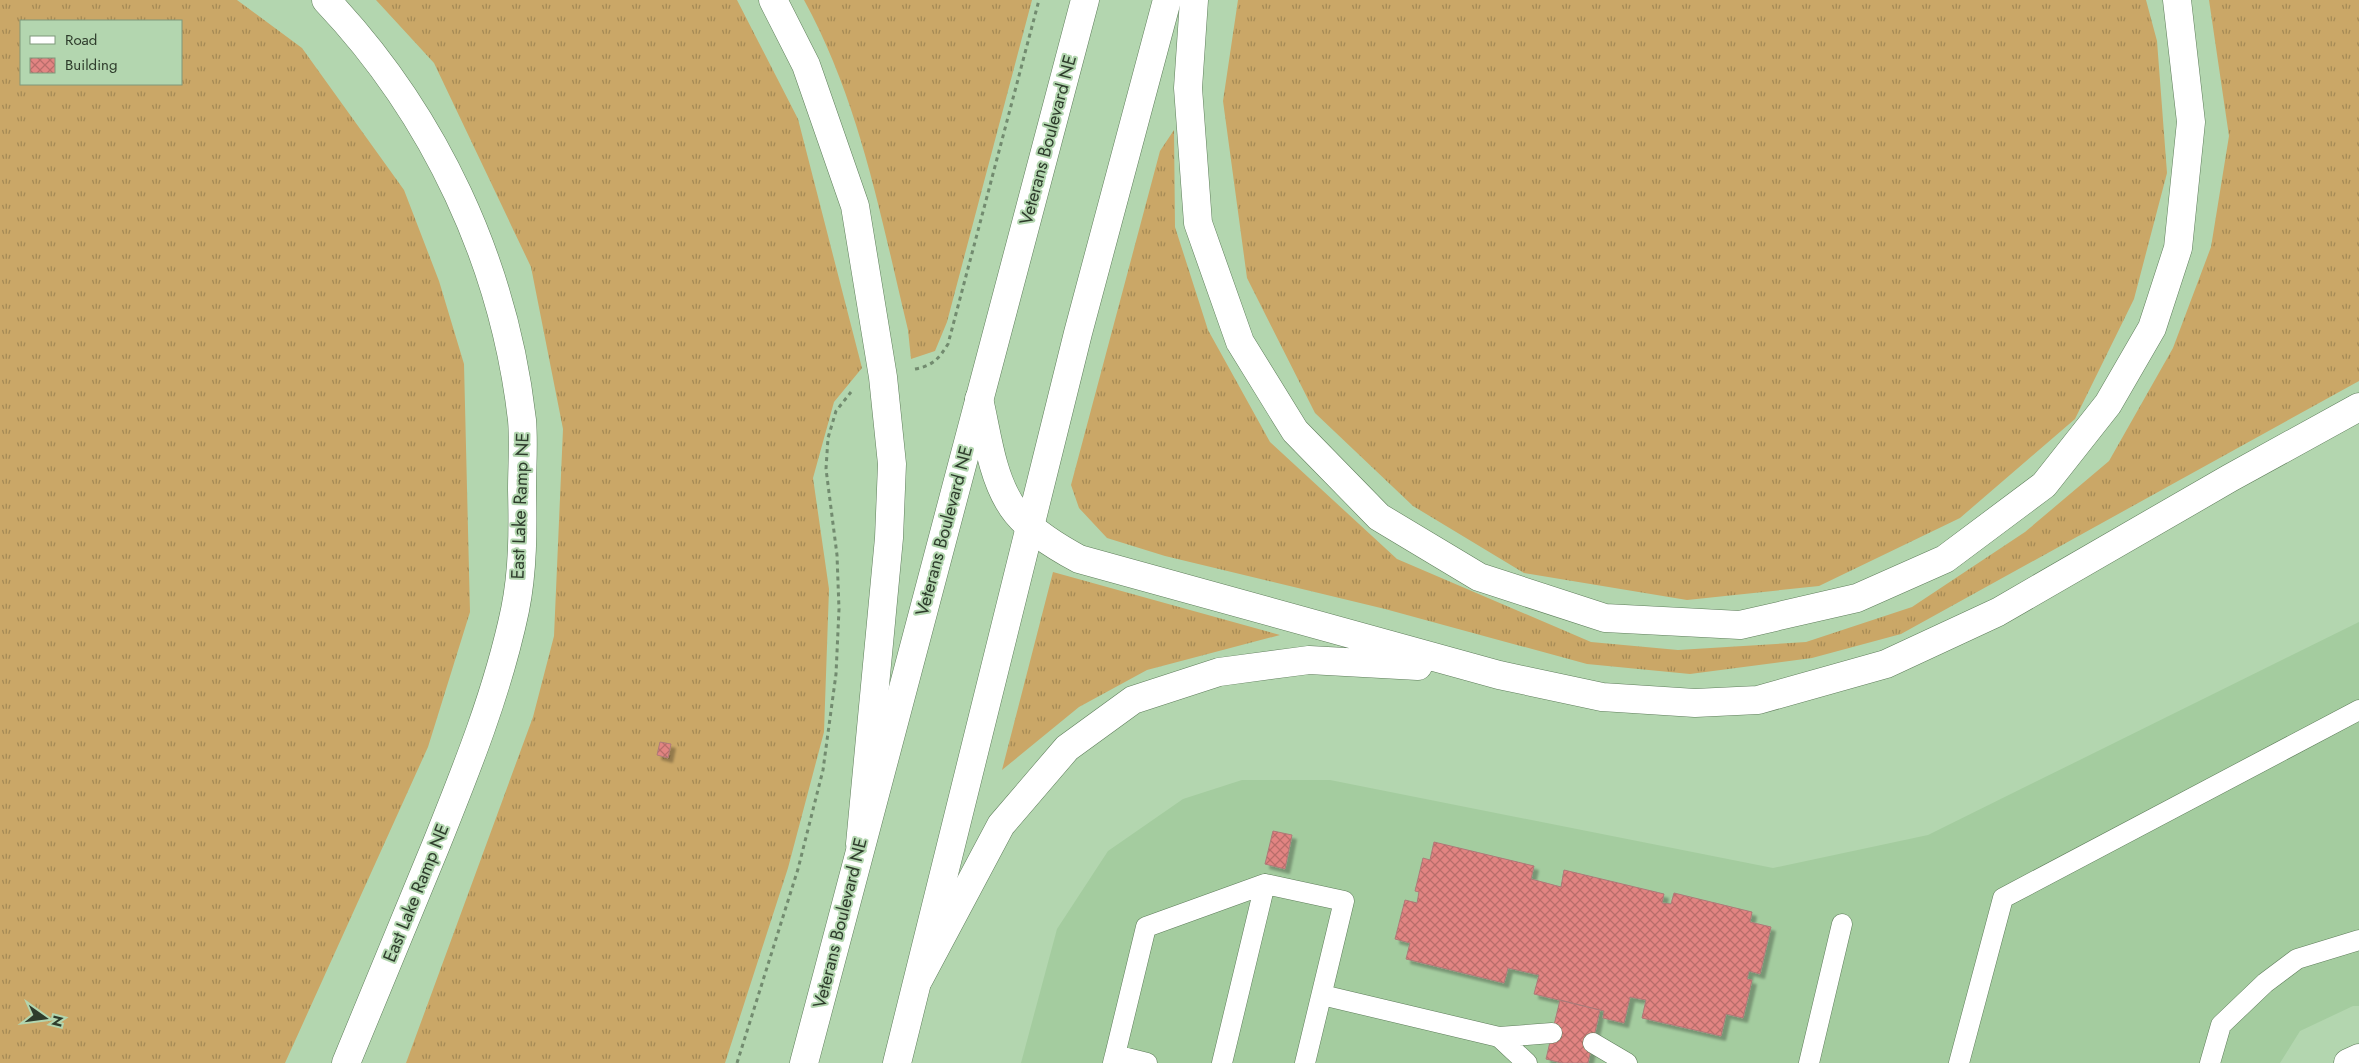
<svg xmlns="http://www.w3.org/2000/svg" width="2359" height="1063" viewBox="0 0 2359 1063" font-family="Jost,sans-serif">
	<defs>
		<pattern id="grass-tufts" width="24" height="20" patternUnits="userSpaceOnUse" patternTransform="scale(1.25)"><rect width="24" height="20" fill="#caa767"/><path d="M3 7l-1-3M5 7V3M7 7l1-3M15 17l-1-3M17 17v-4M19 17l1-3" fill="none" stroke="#a48955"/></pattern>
		<pattern id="building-cross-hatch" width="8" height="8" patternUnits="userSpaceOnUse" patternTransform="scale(1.25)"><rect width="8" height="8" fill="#e28482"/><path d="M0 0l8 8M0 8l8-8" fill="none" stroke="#b86d6b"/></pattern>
		<filter id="shadow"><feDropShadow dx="4.5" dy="4.5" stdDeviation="1" flood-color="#0004"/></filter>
	</defs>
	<rect width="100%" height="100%" fill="#b3d6af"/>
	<path fill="#a4cc9f" d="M 2359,622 L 2359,1006 L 2353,1006 L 2300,1031 L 2280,1063 L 1021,1063 L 1057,929 L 1108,851 L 1183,799 L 1242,780 L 1330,780 L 1773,868 L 1928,835 Z"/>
	<path fill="url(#grass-tufts)" fill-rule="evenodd" d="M 0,0 L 237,0 L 302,48 L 404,190 L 439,281 L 464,364 L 470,612 L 428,747 L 285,1063 L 0,1063 ZM 21,21 L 181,21 L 181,84 L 21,84 Z
		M 376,0 L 737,0 L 798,119 L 862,368 L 834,402 L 813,478 L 829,589 L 824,732 L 788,868 L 725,1063 L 406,1063 L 533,717 L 554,636 L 563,429 L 531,267 L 434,63 Z
		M 804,0 L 1032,0 L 947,322 L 935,351 L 911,359 L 908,330 C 881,218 860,102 804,0 Z
		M 1238,0 L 2146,0 L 2157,41 L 2167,173 L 2134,299 L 2075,419 L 1960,518 L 1819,586 L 1687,600 L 1524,573 L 1413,506 L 1315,413 L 1247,278 L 1223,101 Z
		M 2209,0 L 2359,0 L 2359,381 L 1901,634 L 1812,658 L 1690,674 L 1587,664 L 1385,609 L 1165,556 L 1107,538 L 1079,508 L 1071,485 L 1160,151 L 1174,130 L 1175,227 L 1208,330 L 1270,442 L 1397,559 L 1591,642 L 1678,650 L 1806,642 L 1912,607 L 2025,532 L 2109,461 L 2173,348 L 2211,247 L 2229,136 Z
		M 1053,572 L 1280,635 L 1147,670 L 1079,707 L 1002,770 Z"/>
	<path fill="url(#building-cross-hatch)" stroke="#ad7a78" filter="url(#shadow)" d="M 660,742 L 671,744 L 668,758 L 657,755 Z
		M 1273,831 L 1292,835 L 1285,869 L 1265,864 Z
		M 1434,842 L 1534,866 L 1531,879 L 1561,887 L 1564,870 L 1664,894 L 1662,903 L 1671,904 L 1674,893 L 1752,912 L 1750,922 L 1771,927 L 1760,974 L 1749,971 L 1747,979 L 1752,980 L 1743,1018 L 1726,1014 L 1721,1036 L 1642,1018 L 1646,1000 L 1630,997 L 1624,1023 L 1603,1018 L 1604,1011 L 1534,994 L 1539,975 L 1508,968 L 1504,983 L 1406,959 L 1410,943 L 1395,939 L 1405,900 L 1417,903 L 1419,892 L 1415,891 L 1423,858 L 1430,860 Z
		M 1560,1000 L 1600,1010 L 1588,1063 L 1562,1063 L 1546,1059 Z"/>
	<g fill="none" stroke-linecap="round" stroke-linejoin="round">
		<g stroke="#5e7d5a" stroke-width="21">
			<path id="service" d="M 1322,995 L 1499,1037 L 1552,1033
				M 1499,1037 L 1527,1063
				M 1593,1043 L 1627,1063
				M 1115,1055 L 1146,927 L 1265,884 L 1344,901 L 1305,1063
				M 1113,1063 L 1115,1055 L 1147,1063
				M 1222,1063 L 1265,884
				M 1809,1063 L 1842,924
				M 1959,1063 L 2003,898 L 2359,710
				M 2210,1063 L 2221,1025 L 2265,983 L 2297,959 L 2359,940"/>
		</g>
		<g stroke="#5e7d5a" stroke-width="29">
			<path id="minor" d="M 2348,1063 L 2359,1058"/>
		</g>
		<g stroke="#5e7d5a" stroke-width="29">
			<path id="tertiary" d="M 326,0 C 435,115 504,263 522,420 C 524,443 522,467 522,490 C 523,529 523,571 515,610 C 498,691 467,768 436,845 C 406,917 376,990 346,1063"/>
		</g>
		<g stroke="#5e7d5a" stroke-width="29">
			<path id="secondary" d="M 804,1063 L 1085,0
				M 897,1063 L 1078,333 L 1167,0"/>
		</g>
		<g stroke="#5e7d5a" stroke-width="29">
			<path id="motorway" d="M 773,0 L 806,65 L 855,206 L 883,377 L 892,464 L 889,538 L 860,844
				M 1194,0 L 1188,88 L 1198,223 L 1240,342 L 1295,431 L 1379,517 L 1479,577 L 1605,618 L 1740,625 L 1857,598 L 1945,559 L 2044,485 L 2108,404 L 2152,328 L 2178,248 L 2191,122 L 2177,0
				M 979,399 C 987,433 991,472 1009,502 C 1023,527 1055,546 1079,559 L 1499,675 L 1602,697 L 1695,703 L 1758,700 L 1886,664 L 1998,612 L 2230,478 L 2359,407
				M 919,979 L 1001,825 L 1067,748 L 1133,700 L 1219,672 L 1309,660 L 1418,666"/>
		</g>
		<path stroke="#728b6f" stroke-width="3" stroke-dasharray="4 4" stroke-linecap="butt" d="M 915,369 C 932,366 939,359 948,344 L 1039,0
			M 737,1063 L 798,869 L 823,770 L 836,674 L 839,609 L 837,555 L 826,469 L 828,438 L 836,411 L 851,392"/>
		<use href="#service" stroke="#fff" stroke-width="20"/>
		<use href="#minor" stroke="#fff" stroke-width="28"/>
		<use href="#tertiary" stroke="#fff" stroke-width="28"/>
		<use href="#secondary" stroke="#fff" stroke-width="28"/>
		<use href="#motorway" stroke="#fff" stroke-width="28"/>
	</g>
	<g text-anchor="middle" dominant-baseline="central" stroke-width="4" stroke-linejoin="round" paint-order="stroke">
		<g font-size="18" fill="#2e3c2c" stroke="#b3d6af">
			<text transform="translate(1048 140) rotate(-75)">Veterans Boulevard NE</text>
			<text transform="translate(520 506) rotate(-88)">East Lake Ramp NE</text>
			<text transform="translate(944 531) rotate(-75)">Veterans Boulevard NE</text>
			<text transform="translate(416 893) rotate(-68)">East Lake Ramp NE</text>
			<text transform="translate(840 923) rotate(-76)">Veterans Boulevard NE</text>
		</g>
	</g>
	<rect x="20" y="20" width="162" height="65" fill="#b3d6af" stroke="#7e987b"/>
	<rect x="30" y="36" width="25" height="8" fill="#ffffff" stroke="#7e987b"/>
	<text x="65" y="45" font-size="15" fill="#2e3c2c">Road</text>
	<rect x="30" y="58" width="25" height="15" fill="url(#building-cross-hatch)" stroke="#7e987b"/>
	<text x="65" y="70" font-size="15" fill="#2e3c2c">Building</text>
	<g transform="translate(45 1018) rotate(104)" stroke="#b3d6af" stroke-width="4" paint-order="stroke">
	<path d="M0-4L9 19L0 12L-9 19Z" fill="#2e3c2c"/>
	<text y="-8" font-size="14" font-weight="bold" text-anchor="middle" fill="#2e3c2c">N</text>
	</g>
</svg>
